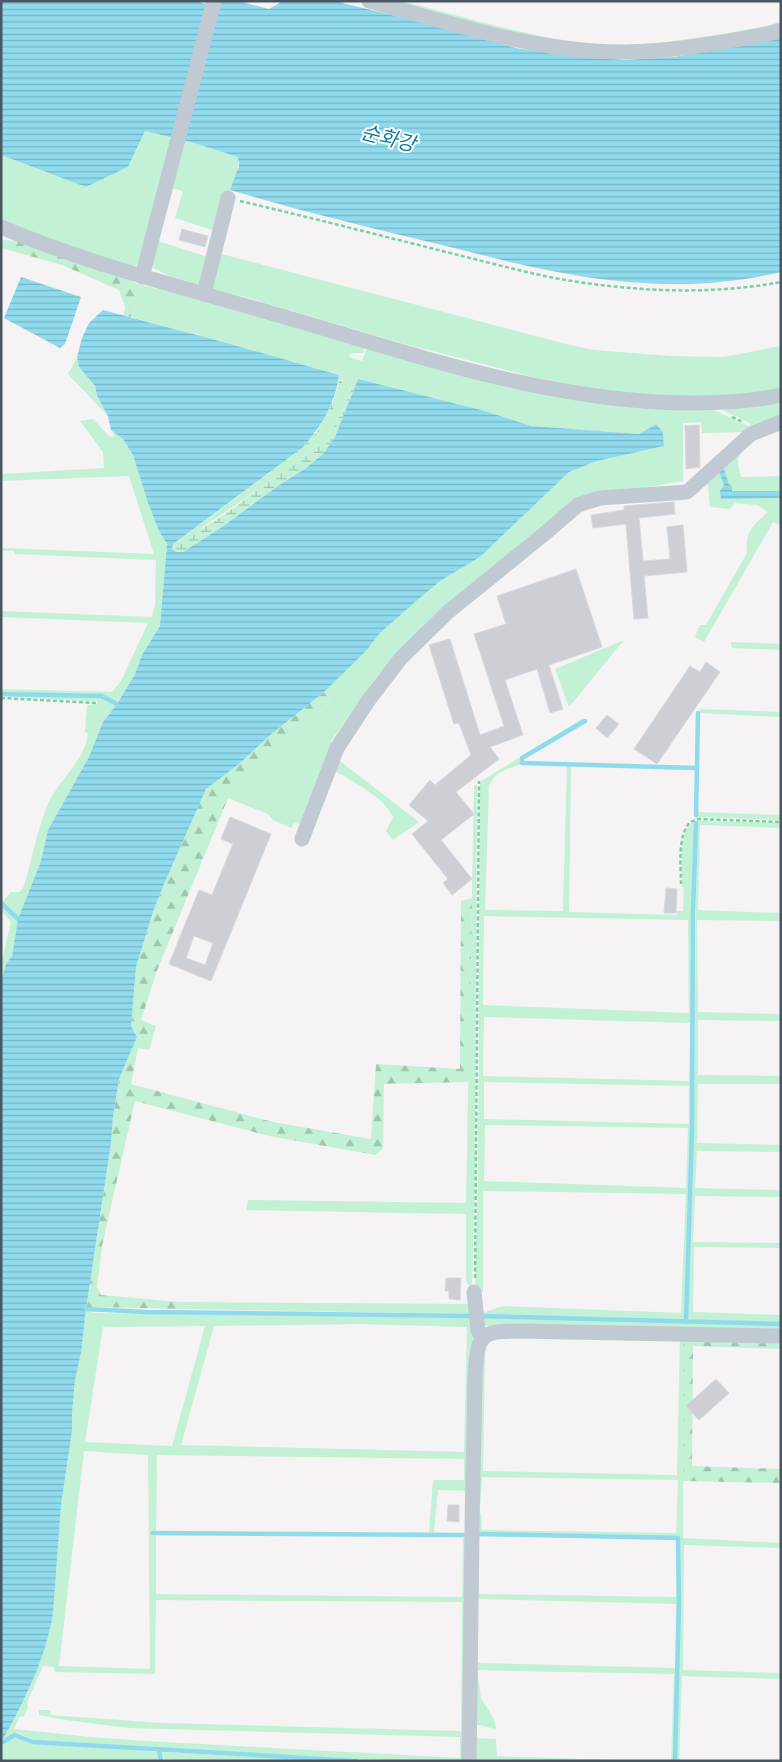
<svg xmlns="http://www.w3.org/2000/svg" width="782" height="1762" viewBox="0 0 782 1762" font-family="'Alegreya Sans','Noto Sans KR',sans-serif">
	<defs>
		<pattern id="forest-firs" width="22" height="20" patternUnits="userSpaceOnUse" patternTransform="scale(1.25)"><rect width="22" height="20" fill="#c3f1d5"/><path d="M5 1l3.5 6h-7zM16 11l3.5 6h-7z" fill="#a0c6b0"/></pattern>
		<pattern id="wetland-marsh" width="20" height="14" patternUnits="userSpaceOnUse" patternTransform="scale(1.25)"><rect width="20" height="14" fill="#c3f1d5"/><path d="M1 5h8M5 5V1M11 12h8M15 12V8" fill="none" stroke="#a0c6b0"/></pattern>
		<pattern id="water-rules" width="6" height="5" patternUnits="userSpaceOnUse" patternTransform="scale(1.25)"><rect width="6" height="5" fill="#90daee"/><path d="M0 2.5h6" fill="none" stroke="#78b4c4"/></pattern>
	</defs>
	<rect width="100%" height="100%" fill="#f5f3f3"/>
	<path fill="#c3f1d5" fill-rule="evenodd" d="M 381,1 L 402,1 C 465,17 527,37 592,44 C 626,47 660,43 694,38 C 724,34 752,30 781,22 L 781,25 L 746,33 L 620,49 L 566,44 Z
		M 145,131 L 191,142 L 238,157 C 239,169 235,186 226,194 L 215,231 L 175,218 L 183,191 L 168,187 L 137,265 L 128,266 L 1,221 L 1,155 L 86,187 L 128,167 Z
		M 158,241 L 208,257 L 200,285 L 172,277 L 153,268 L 152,266 Z
		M 218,253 L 566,344 L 594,350 L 670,356 L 723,357 L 781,346 L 781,390 L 718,398 L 616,392 L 553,382 L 401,343 L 245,297 L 209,289 Z
		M 116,274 L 138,284 L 205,301 L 365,347 L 363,353 L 352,353 L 349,355 L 349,357 L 362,361 L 367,347 L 399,355 L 711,409 L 749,426 L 750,432 L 702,433 L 701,422 L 683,423 L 683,481 L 597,496 L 388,664 L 377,676 L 331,741 L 330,753 L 300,824 L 294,823 L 291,828 L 273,820 L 268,814 L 228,798 L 332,700 L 324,692 L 367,650 L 379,634 L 414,603 L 440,581 L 480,557 L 569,472 L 597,461 L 664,446 L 663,432 L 656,424 L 639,434 L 532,426 L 481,410 L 353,378 C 350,395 342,416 331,430 C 318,447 299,459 282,472 C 254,492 226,512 197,531 L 198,526 L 308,445 C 326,424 341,403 343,376 L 131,317 L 135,305 Z
		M 77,357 L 79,367 L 95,386 L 97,397 L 108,416 L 68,374 Z
		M 781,400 L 781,416 L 751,426 L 748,422 L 718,408 Z
		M 93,419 L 110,437 L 115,436 L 111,430 L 123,439 L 133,455 L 148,503 L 159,531 L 167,544 L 160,626 L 142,655 L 135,674 L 117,704 L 103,722 L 89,757 L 48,830 L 41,861 L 18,919 L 12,956 L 6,964 L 1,981 L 1,964 L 11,922 L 1,910 L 1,904 L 18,919 L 1,902 L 1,899 L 4,900 L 11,892 L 20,892 L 24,886 C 32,859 37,830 48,804 C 59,779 85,761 88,733 L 85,732 L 87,705 L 97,704 L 97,701 L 88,701 L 1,696 L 1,689 L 112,692 L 121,681 L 148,623 L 1,617 L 1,611 L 152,617 L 155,605 L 156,560 L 15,554 L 14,551 L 1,551 L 1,548 L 154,554 L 129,476 L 1,481 L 1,474 L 104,468 L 103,452 L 80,421 Z
		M 759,436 C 742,452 733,453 741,477 L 781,476 L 781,491 L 731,491 L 724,469 L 724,486 L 721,498 L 781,498 L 781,525 L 773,522 L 704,642 L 695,637 L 700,625 L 706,625 L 747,553 C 745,530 753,526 768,512 L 757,505 L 735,503 L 730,509 L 710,507 L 707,477 Z
		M 624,640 L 569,707 L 555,669 Z
		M 731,642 L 781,644 L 781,650 L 732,648 Z
		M 700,709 L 781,712 L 781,717 L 700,713 Z
		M 583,718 L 584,720 L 521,758 L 521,764 C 508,769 494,772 489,786 L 485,910 L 563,911 L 567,765 L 571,766 L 569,912 L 677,915 L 677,911 L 683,911 L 684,887 L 682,887 C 682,868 678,835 692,822 L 695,822 L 692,915 L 692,1084 L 686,1320 L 479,1314 L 503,1306 L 681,1313 L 686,1194 L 483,1191 L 483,1292 L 475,1293 L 478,1172 L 480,782 ZM 484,916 L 688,920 L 689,1013 L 483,1005 ZM 484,1017 L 690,1023 L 689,1081 L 483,1076 ZM 484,1082 L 689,1086 L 689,1124 L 484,1119 ZM 485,1125 L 688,1128 L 686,1188 L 484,1181 Z
		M 336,758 L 419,822 L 393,840 L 386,831 L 393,817 C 384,796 351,781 332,769 Z
		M 477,784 L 475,1173 L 472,1286 L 468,1285 L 466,1279 L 466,1214 L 246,1210 L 248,1200 L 466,1203 L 474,786 Z
		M 697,812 L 781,815 L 781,820 L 700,817 L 695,819 Z
		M 697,821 L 781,823 L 781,828 L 700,825 L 698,910 L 781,913 L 781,921 L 697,920 L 698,1012 L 781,1014 L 781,1021 L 698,1020 L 698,1075 L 781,1076 L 781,1084 L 698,1084 L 697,1143 L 781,1145 L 781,1152 L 697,1151 L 695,1188 L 781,1190 L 781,1197 L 695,1196 L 693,1242 L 781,1243 L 781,1248 L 694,1247 L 693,1312 L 781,1315 L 781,1322 L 687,1320 L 694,1083 Z
		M 180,1302 L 468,1304 L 473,1314 L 185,1309 Z
		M 86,1309 L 94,1313 L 473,1318 L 475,1321 L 469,1491 L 438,1490 L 434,1532 L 429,1532 L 433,1480 L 464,1480 L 464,1459 L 157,1455 L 156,1532 L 152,1534 L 156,1534 L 156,1594 L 462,1597 L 463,1538 L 469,1538 L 466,1761 C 322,1761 178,1748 34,1740 L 16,1732 L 3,1743 L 16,1737 L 32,1743 L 92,1746 L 157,1752 L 160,1761 L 1,1761 L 1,1743 L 27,1694 L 37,1669 L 50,1629 L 53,1614 L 61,1505 L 72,1431 L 72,1413 L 75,1380 L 81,1352 ZM 360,1324 L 467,1327 L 464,1452 L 181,1445 L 214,1326 ZM 205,1326 L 172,1446 L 85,1442 L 103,1327 ZM 84,1451 L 148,1455 L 150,1669 L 59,1666 ZM 156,1600 L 462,1602 L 461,1731 L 161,1723 L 51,1715 L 50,1710 L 39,1710 L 39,1715 L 59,1719 L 128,1728 L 460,1737 L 460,1758 L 162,1742 L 90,1737 L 14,1729 L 20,1716 L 24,1717 L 28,1707 L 27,1702 L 43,1666 L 54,1667 L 55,1672 L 155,1674 Z
		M 480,1317 L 781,1325 L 781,1333 L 490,1327 L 481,1324 Z
		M 680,1337 L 683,1337 L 683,1538 L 781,1543 L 781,1548 L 684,1545 L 683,1670 L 781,1673 L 781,1679 L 682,1676 L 679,1761 L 675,1761 L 679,1620 L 674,1761 L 671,1761 L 674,1674 L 477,1670 L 481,1698 L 494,1719 L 496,1729 L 474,1724 L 476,1514 L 481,1513 L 482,1530 L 676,1533 L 678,1480 L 482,1477 L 480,1509 L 479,1355 L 485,1356 L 483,1471 L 677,1475 ZM 479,1533 L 679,1538 L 679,1594 L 677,1539 L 676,1539 L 676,1597 L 479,1594 ZM 478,1599 L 676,1604 L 675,1668 L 476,1663 Z
		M 473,1738 L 496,1739 L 497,1756 L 643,1761 L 472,1761 Z
		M 161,1752 L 330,1761 L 214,1761 L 164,1759 Z"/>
	<path fill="url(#forest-firs)" d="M 1,240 L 20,241 L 116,274 C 134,288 140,294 131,317 L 123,315 L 125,307 L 119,290 L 62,265 L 1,248 Z
		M 324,692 L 332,700 L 228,798 L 156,973 L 141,1020 L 156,1026 L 149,1050 L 138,1048 L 131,1084 L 273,1122 L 371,1139 L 376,1064 L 460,1069 L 461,901 L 472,898 L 469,1082 L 384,1084 L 383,1149 L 375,1155 L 269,1136 L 135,1101 L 102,1246 L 97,1287 L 101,1295 L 180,1302 L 185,1309 L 97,1307 L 86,1309 L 111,1143 L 113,1117 L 119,1079 L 137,1037 L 131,1026 L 136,967 L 153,912 L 164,884 L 206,789 L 239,764 L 269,736 Z
		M 683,1337 L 781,1338 L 781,1349 L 693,1346 L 692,1466 L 781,1469 L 781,1483 L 683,1481 Z"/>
	<path fill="url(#wetland-marsh)" d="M 339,375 L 343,376 C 341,403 326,424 308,445 L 198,526 L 197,531 C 223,518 246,498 269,481 C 290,465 315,451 331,430 C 342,416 350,395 353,378 L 358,379 L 335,437 L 323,454 L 306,468 L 278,486 L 222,527 L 183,552 L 177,552 L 172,549 L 173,544 L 316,433 L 332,404 L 337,391 Z"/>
	<path fill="url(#water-rules)" d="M 1,1 L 196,1 L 205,4 L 208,1 L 238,1 L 269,9 L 283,1 L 334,1 L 433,25 L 516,48 L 562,55 L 626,60 L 674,57 L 781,37 L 781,272 C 706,290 628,286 552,271 C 515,264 479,254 442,245 C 371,228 300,211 230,190 L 239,166 L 238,157 L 191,142 L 145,131 L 128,167 L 86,187 L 1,155 Z
		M 21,277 L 81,297 L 65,344 L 60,348 L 4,318 Z
		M 103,310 L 230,344 L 339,375 C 335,404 322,425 303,447 L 173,544 L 172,549 L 177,552 L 183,552 L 222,527 L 278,486 L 306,468 L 323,454 L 335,437 L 358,379 L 481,410 L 532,426 L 639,434 L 656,424 L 663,432 L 664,446 L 597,461 L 569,472 L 480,557 L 440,581 L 414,603 L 379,634 L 367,650 L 324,692 L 269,736 L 239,764 L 206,789 L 164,884 L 153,912 L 136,967 L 131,1026 L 137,1037 L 119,1079 L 113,1117 L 111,1143 L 86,1309 L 81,1353 L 75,1380 L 72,1413 L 72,1431 L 61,1505 L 53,1614 C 45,1660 24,1702 1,1743 L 1,981 L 6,964 L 12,956 L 18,919 L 41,861 L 48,830 L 89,757 L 103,722 L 117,704 L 135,674 L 142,655 L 160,626 L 167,544 L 159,531 L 148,503 L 133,455 L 123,439 L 111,430 L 108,416 L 97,396 L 95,386 L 79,367 L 77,357 L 82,338 L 89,323 Z
		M 724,469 L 729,484 L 732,486 L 732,491 L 781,491 L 781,498 L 721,499 L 720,491 L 724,485 L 719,472 Z"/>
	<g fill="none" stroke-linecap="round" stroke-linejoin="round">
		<path stroke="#90daee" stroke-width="4.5" d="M 1,694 L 101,696 L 117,704
			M 585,721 L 522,758 L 522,763 L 696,768
			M 696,815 L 698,713
			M 1,903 L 18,919
			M 86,1309 L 146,1312 L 471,1316
			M 481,1316 L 781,1324
			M 686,1322 L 692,1130 L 693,914 L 696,823
			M 153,1533 L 463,1535
			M 478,1534 L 678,1538 L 679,1600 L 675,1761
			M 1,1743 L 15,1735 L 33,1742 L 356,1761
			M 159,1750 L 161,1761"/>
	</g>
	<path fill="#cdcfd5" stroke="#d7d9de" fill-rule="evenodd" d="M 182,229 L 208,236 L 205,247 L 179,240 Z
		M 699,425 L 700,467 L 686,469 L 685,426 Z
		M 674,502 L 675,514 L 639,518 L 643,561 L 670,559 L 667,527 L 683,525 L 687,572 L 644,576 L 648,618 L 634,619 L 626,524 L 593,528 L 591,515 L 624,510 L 624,506 Z
		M 576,569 L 602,647 L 549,665 L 563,709 L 550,713 L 537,669 L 505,680 L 523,735 L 490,747 L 499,759 L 456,792 L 474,814 L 441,840 L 472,879 L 452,895 L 443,883 L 448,879 L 412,834 L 428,821 L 409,805 L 430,780 L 435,785 L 471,755 L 459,723 L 454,724 L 429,645 L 450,639 L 480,735 L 504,726 L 474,634 L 506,624 L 497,596 Z
		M 706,662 L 720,672 L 657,764 L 634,749 L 690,666 L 700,672 Z
		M 607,715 L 619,724 L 607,738 L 596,728 Z
		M 230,817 L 271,834 L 211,981 L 169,964 L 199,890 L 212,895 L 233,844 L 221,839 ZM 194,936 L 213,943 L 205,965 L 186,958 Z
		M 666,888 L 677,889 L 676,913 L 664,913 Z
		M 446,1278 L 461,1278 L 460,1300 L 449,1299 L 449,1291 L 445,1291 Z
		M 716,1379 L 729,1393 L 699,1420 L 686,1406 Z
		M 448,1505 L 459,1505 L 459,1522 L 447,1521 Z"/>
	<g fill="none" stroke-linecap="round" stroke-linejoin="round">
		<path stroke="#7ad0a6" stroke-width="2.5" stroke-dasharray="4 2.5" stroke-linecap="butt" d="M 240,201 C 312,218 383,236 454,254 C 487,262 520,271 554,278 C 628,291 706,296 781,282
			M 732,417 L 743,422
			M 1,698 L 96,703
			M 681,884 C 681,865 677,837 690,822 L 699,819 L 781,822
			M 475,1278 L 479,781"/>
		<path stroke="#c1cad2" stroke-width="15" d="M 369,1 C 452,23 538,53 625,52 C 673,52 721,42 768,34 L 781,30
			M 1,227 C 91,265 185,288 278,315 C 413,354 551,403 692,403 C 722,403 751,402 781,395
			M 142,277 L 214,1
			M 204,294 L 228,198
			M 302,839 L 337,748 L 368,701 L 401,658 L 448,612 L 543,535 L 578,505 L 600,498 L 687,492 L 751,434 L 781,422
			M 474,1292 L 478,1330 L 483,1338
			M 469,1761 C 471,1650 471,1540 474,1430 C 475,1411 473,1357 480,1343 C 487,1329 504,1332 517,1331 L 781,1336"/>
	</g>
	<g text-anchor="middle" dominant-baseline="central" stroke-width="4" stroke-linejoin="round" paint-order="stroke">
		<g font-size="20" font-style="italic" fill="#0c7c9b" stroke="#fff">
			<text transform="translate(388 139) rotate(14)">순화강</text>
		</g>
	</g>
	<rect width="782" height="1762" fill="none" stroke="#4a5661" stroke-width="5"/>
</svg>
